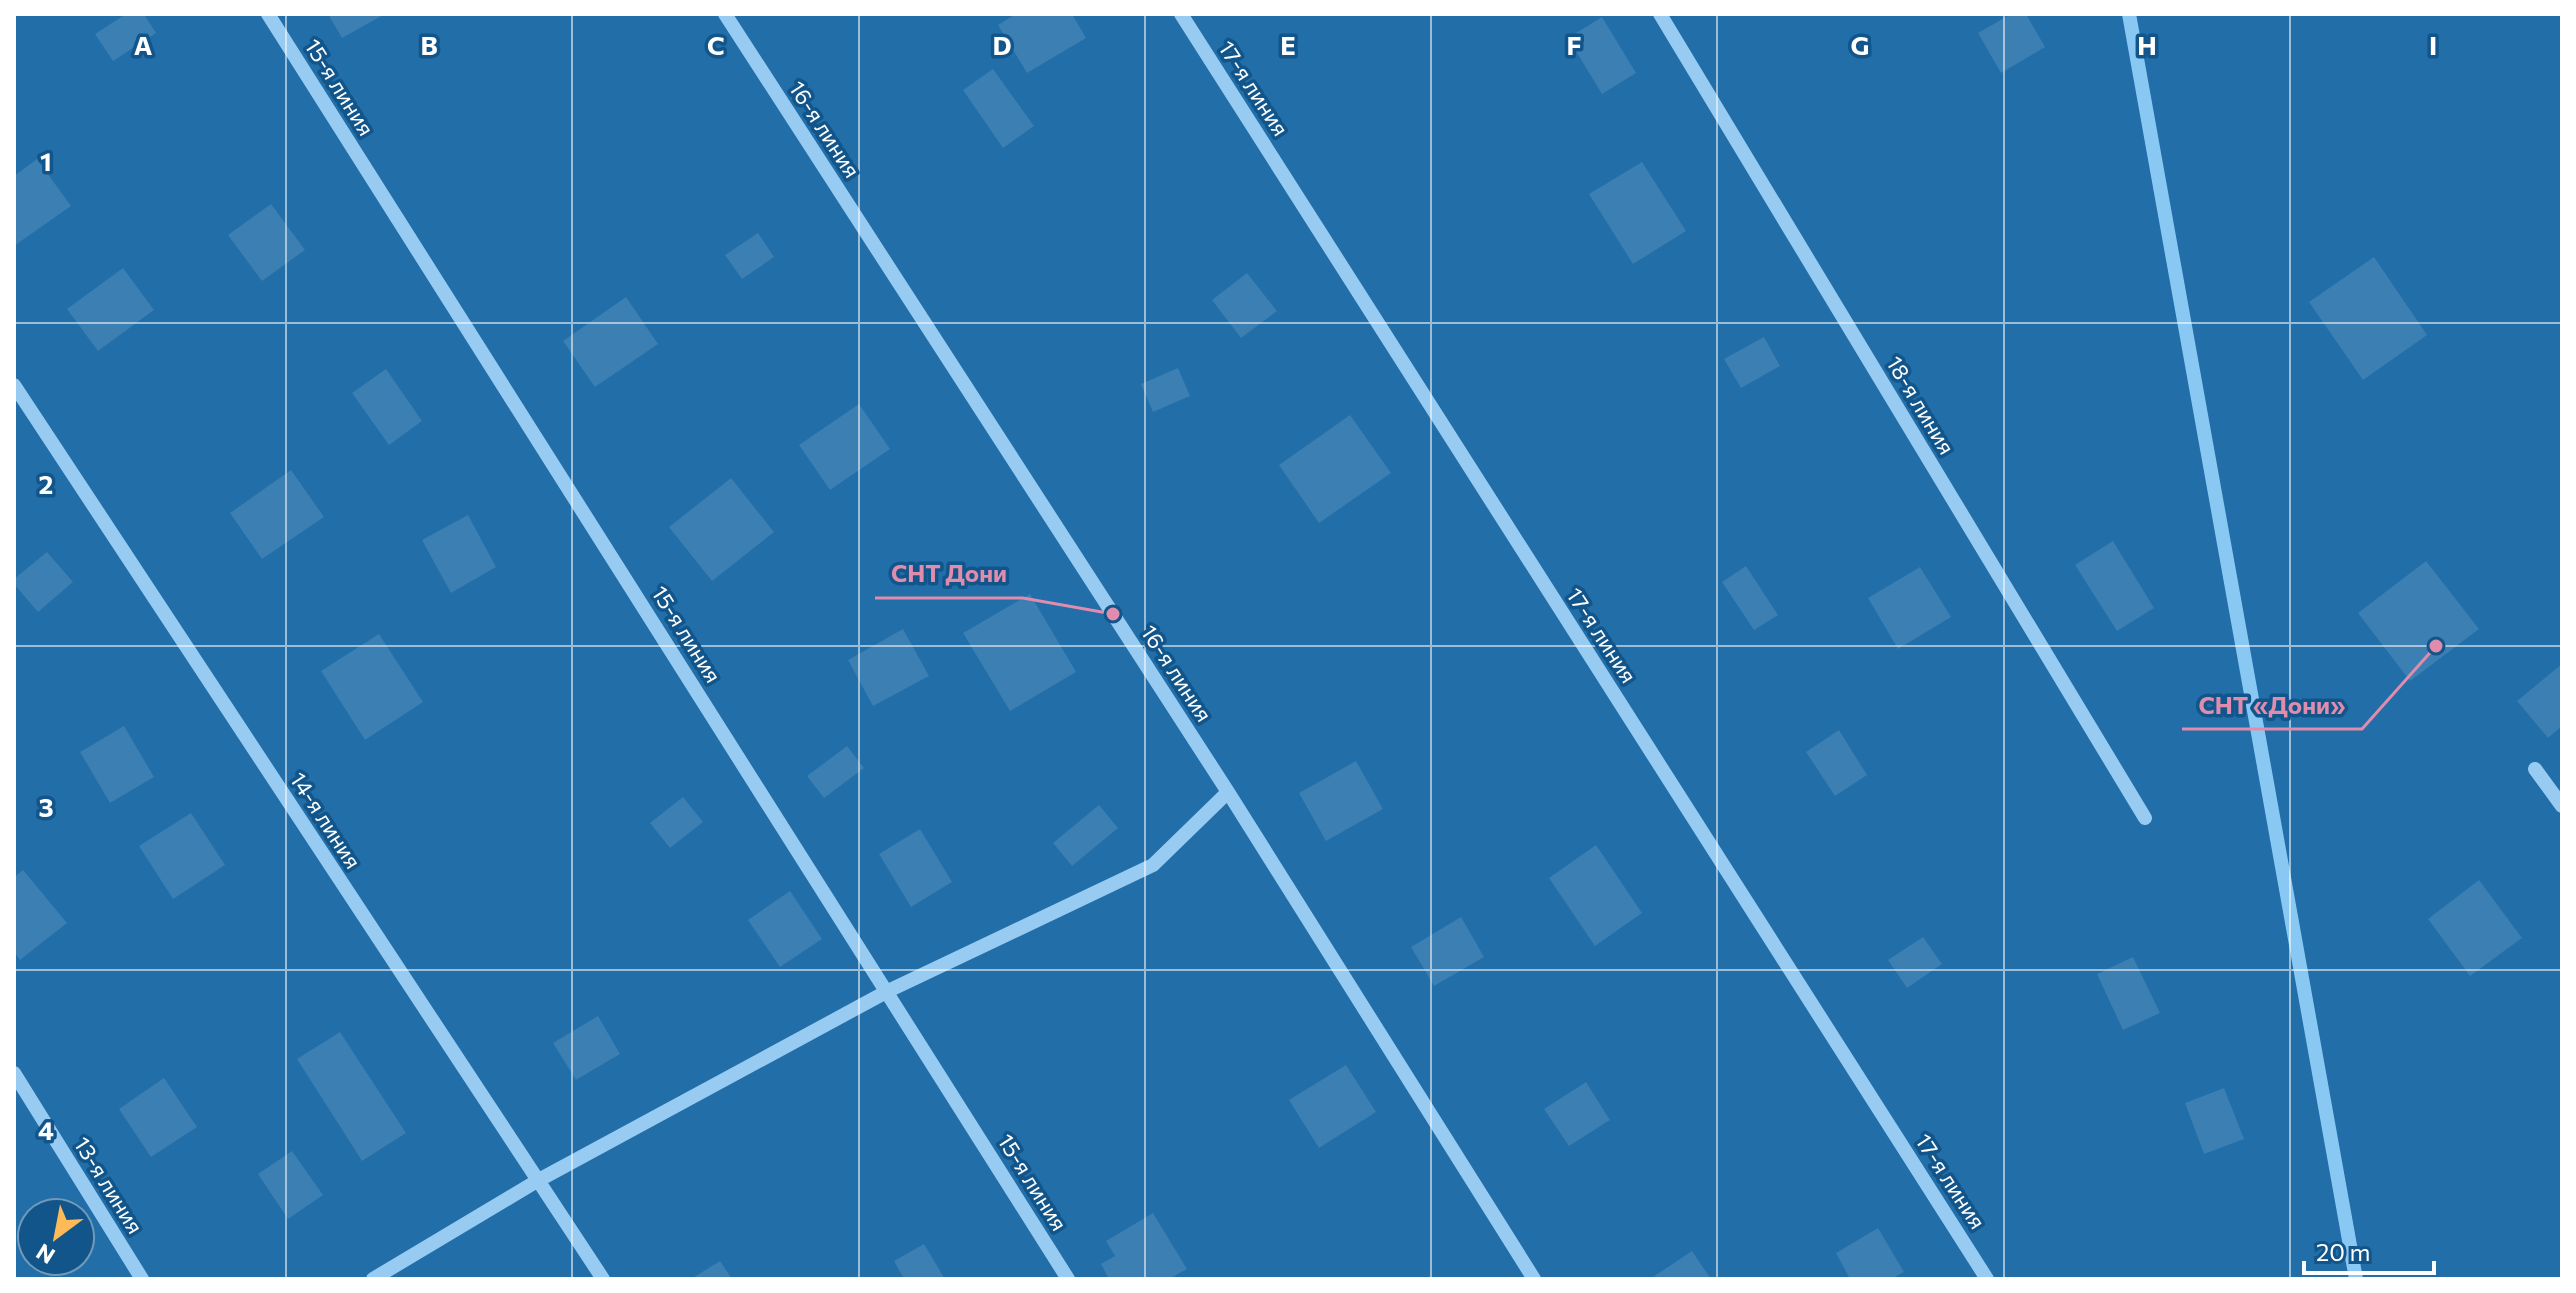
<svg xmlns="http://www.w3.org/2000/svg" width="2576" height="1293" viewBox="0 0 2576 1293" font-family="Commissioner,sans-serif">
	<rect width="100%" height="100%" fill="#12558a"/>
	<path fill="#216ea8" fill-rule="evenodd" d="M 14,14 L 2562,14 L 2562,1279 L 14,1279 ZM 32,1213 L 80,1213 L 80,1261 L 32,1261 Z"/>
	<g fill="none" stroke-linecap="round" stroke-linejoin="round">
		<path stroke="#8ac8f4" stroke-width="14" d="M 2129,14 L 2356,1279"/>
	</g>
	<path fill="#3b7fb3" d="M 126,14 L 144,14 L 156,33 L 113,61 L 95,34 Z
		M 328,14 L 385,14 L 342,38 Z
		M 1016,14 L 1072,14 L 1086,38 L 1027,73 L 998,25 Z
		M 2011,14 L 2026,14 L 2045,47 L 2001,73 L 1978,33 Z
		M 1602,17 L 1636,73 L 1602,94 L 1568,38 Z
		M 993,69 L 1034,126 L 1003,148 L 963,90 Z
		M 37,159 L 71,206 L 14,246 L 14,176 Z
		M 1642,162 L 1686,231 L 1633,264 L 1589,194 Z
		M 271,204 L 305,250 L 262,281 L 228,235 Z
		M 758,233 L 774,257 L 742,279 L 725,255 Z
		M 2374,257 L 2427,335 L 2363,380 L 2309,302 Z
		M 123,268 L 154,310 L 98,351 L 67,309 Z
		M 1247,273 L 1277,311 L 1241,338 L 1212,300 Z
		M 626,297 L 658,344 L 595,387 L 563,341 Z
		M 1764,337 L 1780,366 L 1741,388 L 1724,359 Z
		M 1178,368 L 1190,396 L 1153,412 L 1141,384 Z
		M 386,369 L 422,421 L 389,445 L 352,393 Z
		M 859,404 L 890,449 L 830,490 L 799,445 Z
		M 1350,415 L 1391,473 L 1319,523 L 1279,465 Z
		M 291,470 L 324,517 L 262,559 L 230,513 Z
		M 731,478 L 774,532 L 712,581 L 669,527 Z
		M 468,515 L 496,567 L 451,593 L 422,540 Z
		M 2113,541 L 2154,608 L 2117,631 L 2075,565 Z
		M 47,552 L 73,582 L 38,612 L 14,584 L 14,579 Z
		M 2426,561 L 2479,629 L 2410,681 L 2358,613 Z
		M 1746,566 L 1778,615 L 1754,630 L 1722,582 Z
		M 1920,567 L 1951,617 L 1898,649 L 1868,598 Z
		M 1030,594 L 1076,672 L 1010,711 L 963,633 Z
		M 903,629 L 929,676 L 873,706 L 848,660 Z
		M 379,634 L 423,702 L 365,740 L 321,671 Z
		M 2562,664 L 2562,726 L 2548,738 L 2517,701 Z
		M 124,726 L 154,777 L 110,803 L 80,752 Z
		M 1839,730 L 1867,775 L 1835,796 L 1806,752 Z
		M 847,746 L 864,768 L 824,798 L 807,776 Z
		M 1356,761 L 1383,809 L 1326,841 L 1299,793 Z
		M 683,797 L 703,822 L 670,848 L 650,823 Z
		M 1099,805 L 1118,828 L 1072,866 L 1053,843 Z
		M 191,813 L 225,865 L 173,899 L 139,846 Z
		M 920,829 L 952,882 L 911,907 L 879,854 Z
		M 1596,845 L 1642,913 L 1595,946 L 1549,878 Z
		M 23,870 L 67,923 L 20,960 L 14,952 L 14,877 Z
		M 2479,880 L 2522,938 L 2470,976 L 2428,919 Z
		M 790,891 L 822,939 L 780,967 L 748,920 Z
		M 1461,917 L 1484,957 L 1434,986 L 1411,947 Z
		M 1923,937 L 1942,964 L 1907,988 L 1888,960 Z
		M 2133,957 L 2160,1013 L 2123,1030 L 2097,974 Z
		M 598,1016 L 620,1054 L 576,1080 L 553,1043 Z
		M 340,1032 L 406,1133 L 362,1161 L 297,1059 Z
		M 1346,1065 L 1376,1112 L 1319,1148 L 1289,1100 Z
		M 164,1078 L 197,1127 L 151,1157 L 119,1109 Z
		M 1586,1082 L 1610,1120 L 1569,1146 L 1544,1109 Z
		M 2224,1088 L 2244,1139 L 2204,1154 L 2185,1103 Z
		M 292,1151 L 323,1195 L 288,1219 L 258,1174 Z
		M 1153,1213 L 1187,1269 L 1169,1279 L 1109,1279 L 1101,1264 L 1115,1256 L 1106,1241 Z
		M 1878,1228 L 1904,1272 L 1891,1279 L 1850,1279 L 1836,1253 Z
		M 924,1244 L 945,1279 L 904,1279 L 894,1261 Z
		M 1692,1251 L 1711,1279 L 1650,1279 Z
		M 720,1261 L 732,1279 L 691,1279 Z"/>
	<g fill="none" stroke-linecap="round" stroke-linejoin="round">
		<path stroke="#98cbf1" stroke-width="14" d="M 268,14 L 1068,1279
			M 725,14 L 1228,792 L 1534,1279
			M 1181,14 L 1987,1279
			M 1660,14 L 2145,818
			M 14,385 L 603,1279
			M 2535,769 L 2562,806
			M 14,1073 L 142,1279
			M 373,1279 L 537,1181 L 888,991 L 1153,865 L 1228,792"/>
	</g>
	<path fill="none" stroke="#fff" stroke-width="2" stroke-opacity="0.55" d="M 286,14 L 286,1279M 572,14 L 572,1279M 859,14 L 859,1279M 1145,14 L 1145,1279M 1431,14 L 1431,1279M 1717,14 L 1717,1279M 2004,14 L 2004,1279M 2290,14 L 2290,1279M 14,323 L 2562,323M 14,646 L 2562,646M 14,970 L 2562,970"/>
	<g text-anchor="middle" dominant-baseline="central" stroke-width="7" stroke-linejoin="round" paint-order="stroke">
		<g font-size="22" fill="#fff" stroke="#12558a">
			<text transform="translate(340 87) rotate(58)">15-я линия</text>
			<text transform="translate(1254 88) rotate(57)">17-я линия</text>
			<text transform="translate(825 129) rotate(57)">16-я линия</text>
			<text transform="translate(1921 405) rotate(59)">18-я линия</text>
			<text transform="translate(687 634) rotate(58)">15-я линия</text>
			<text transform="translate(1602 635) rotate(57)">17-я линия</text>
			<text transform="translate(1177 673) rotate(57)">16-я линия</text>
			<text transform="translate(326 820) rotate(57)">14-я линия</text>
			<text transform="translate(1951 1181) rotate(57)">17-я линия</text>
			<text transform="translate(1033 1182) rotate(58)">15-я линия</text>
			<text transform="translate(109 1185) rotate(58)">13-я линия</text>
		</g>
	</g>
	<g font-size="26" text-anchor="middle" font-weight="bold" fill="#fff" stroke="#12558a" stroke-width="7" stroke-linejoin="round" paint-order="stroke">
		<text x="143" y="55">A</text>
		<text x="429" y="55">B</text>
		<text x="716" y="55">C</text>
		<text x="1002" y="55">D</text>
		<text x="1288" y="55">E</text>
		<text x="1574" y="55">F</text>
		<text x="1860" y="55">G</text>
		<text x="2147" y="55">H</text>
		<text x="2433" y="55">I</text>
		<text x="46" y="171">1</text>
		<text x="46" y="494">2</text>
		<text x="46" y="817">3</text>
		<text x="46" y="1140">4</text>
	</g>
	<path fill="none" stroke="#e08cad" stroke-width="3" d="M1113 614L1023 598H875M2436 646L2362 729H2182"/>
	<g fill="#e08cad" stroke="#12558a" stroke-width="3">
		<circle cx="1113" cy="614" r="8"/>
		<circle cx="2436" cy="646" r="8"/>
	</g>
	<g font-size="24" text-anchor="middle" font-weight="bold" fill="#e08cad" stroke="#12558a" stroke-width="7" stroke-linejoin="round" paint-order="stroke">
		<text x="949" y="582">СНТ Дони</text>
		<text x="2272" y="714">СНТ «Дони»</text>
	</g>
	<rect width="2576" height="1293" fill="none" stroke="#ffffff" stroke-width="32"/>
	<g transform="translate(56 1237) rotate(212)"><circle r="38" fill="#12558a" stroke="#7199b9" stroke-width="2"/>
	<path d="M0-6L14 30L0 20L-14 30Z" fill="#ffba58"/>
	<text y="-12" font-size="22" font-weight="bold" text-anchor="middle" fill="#ffffff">N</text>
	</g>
	<path d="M2304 1261v12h130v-12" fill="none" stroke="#ffffff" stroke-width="4"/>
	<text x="2316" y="1261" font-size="24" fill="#ffffff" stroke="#12558a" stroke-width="6" paint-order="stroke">20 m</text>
</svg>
